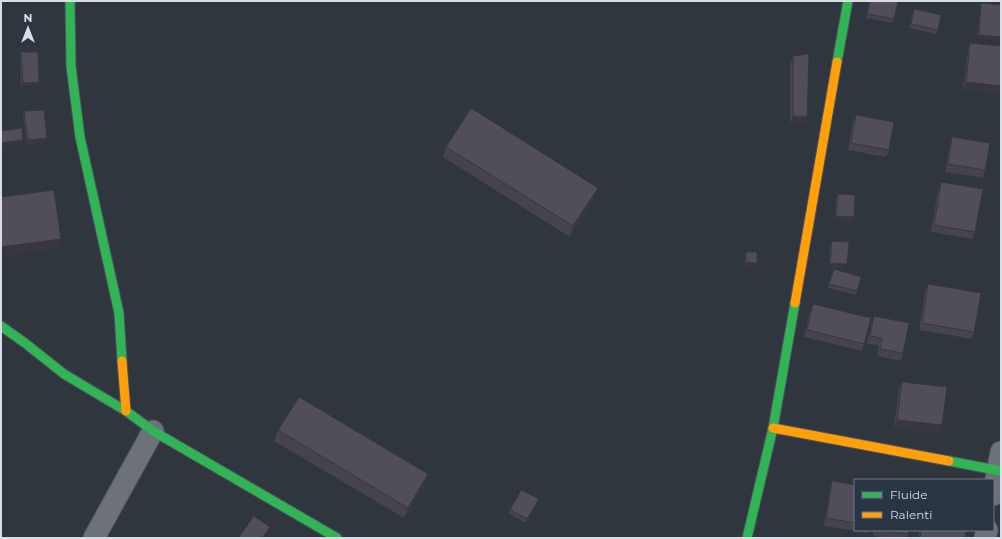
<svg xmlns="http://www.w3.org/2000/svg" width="1002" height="539" viewBox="0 0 1002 539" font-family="Montserrat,sans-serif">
	<rect width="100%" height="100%" fill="#2f363e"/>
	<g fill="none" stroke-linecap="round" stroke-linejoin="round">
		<g stroke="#4e545b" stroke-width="23">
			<path id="street" d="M 993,495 L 1001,452
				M 94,538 L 153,431
				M 985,538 L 987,530"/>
		</g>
		<g stroke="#4e545b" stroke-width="11">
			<path id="fast" d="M 70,1 L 71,66 L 80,137 L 119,313 L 122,361
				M 837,62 L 848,1
				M 1,326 L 25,343 L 64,374 L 126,411 L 153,431 L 337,538
				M 949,461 L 1001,471
				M 747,538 L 773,428 L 795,303"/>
		</g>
		<g stroke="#4e545b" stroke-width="11">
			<path id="slow" d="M 795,303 L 837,62
				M 122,361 L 126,411
				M 773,428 L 949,461"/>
		</g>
		<use href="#street" stroke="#6d7279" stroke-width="21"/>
		<use href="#fast" stroke="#30b455" stroke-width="9"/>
		<use href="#slow" stroke="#ff9f0a" stroke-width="9"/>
	</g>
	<path fill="#46434d" d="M 869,1 L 898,1 L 894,19 L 893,23 L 866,18 Z
		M 981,3 L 1001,5 L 977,39 L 980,7 Z
		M 914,9 L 938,30 L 936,34 L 909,28 Z
		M 970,43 L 1001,46 L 1001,94 L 963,90 L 968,50 Z
		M 21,52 L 39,82 L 38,86 L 21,86 L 20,56 Z
		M 793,56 L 804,124 L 790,123 L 790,64 Z
		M 24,111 L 46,142 L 27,144 L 23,115 Z
		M 856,115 L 889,150 L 886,157 L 848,150 L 853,122 Z
		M 952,137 L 985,170 L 983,178 L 945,172 L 950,144 Z
		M 446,147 L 594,198 L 570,237 L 443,157 Z
		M 941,182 L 975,232 L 972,239 L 931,232 L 938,190 Z
		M 838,194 L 853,221 L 835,220 L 836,198 Z
		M 832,241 L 845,268 L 829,267 L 830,245 Z
		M 746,252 L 755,267 L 745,266 L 745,256 Z
		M 834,269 L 857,291 L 856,295 L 828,288 Z
		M 928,284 L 974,332 L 972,339 L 919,330 L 925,292 Z
		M 813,304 L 864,344 L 862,351 L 804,337 L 810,311 Z
		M 874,316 L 903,353 L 901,361 L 877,356 L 879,345 L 867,344 L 871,324 Z
		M 902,382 L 940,433 L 894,428 L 899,389 Z
		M 278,430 L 428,474 L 425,484 L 404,518 L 274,441 Z
		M 832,481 L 855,485 L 855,530 L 868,530 L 867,533 L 824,526 L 830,488 Z
		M 537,503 L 526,523 L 508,513 L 510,510 Z
		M 874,530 L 909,530 L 907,538 L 885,538 L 873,536 Z
		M 919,530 L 966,530 L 965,538 L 918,538 Z"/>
	<path fill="#39373e" d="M 979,35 L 1001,37 L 1001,41 L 977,39 Z
		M 39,82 L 38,86 L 21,86 L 23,83 Z
		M 966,82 L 1001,86 L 1001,94 L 963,90 Z
		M 793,116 L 807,117 L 804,124 L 790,123 Z
		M 47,138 L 46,142 L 27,144 L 28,140 Z
		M 23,140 L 22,144 L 1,146 L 1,143 Z
		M 598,188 L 594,198 L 570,237 L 573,226 Z
		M 836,216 L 854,217 L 853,221 L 835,220 Z
		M 61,239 L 57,249 L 1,256 L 1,247 Z
		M 746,262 L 757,263 L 755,267 L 745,266 Z
		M 830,263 L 847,264 L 845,268 L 829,267 Z
		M 897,420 L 942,425 L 940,433 L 894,428 Z
		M 428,474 L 425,484 L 404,518 L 408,508 Z
		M 539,499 L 537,503 L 526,523 L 527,519 Z
		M 270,527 L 268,531 L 263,538 L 262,538 Z"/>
	<path fill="#514e59" stroke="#39373e" d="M 870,1 L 898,1 L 894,19 L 867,14 Z
		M 981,3 L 1001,5 L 1001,37 L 979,35 Z
		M 914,9 L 941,15 L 938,30 L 911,24 Z
		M 970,43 L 1001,46 L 1001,86 L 966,82 Z
		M 21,52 L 38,52 L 39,82 L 23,83 Z
		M 809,54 L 807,117 L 793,116 L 793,56 Z
		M 471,108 L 598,188 L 573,226 L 446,147 Z
		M 44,110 L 47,138 L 28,140 L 24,111 Z
		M 856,115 L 894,122 L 889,150 L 851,143 Z
		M 22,128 L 23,140 L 1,143 L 1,131 Z
		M 952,137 L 990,143 L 985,170 L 948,164 Z
		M 941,182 L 983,189 L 975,232 L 934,225 Z
		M 54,190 L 61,239 L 1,247 L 1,197 Z
		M 838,194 L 855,195 L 854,217 L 836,216 Z
		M 832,241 L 849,242 L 847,264 L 830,263 Z
		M 746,252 L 757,252 L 757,263 L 746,262 Z
		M 834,269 L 861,277 L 857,291 L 829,284 Z
		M 928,284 L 981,293 L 974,332 L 922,323 Z
		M 813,304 L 871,318 L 864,344 L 807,330 Z
		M 874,316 L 909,323 L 903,353 L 880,349 L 882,338 L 870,336 Z
		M 902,382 L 947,387 L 942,425 L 897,420 Z
		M 299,397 L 428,474 L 408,508 L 278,430 Z
		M 832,481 L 855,485 L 855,523 L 826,518 Z
		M 521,490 L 539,499 L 527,519 L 510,510 Z
		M 254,516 L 270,527 L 262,538 L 240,538 L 239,537 Z
		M 885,530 L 909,530 L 908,534 Z
		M 921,530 L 966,530 L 965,538 L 920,538 Z
		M 175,536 L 179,538 L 174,538 Z"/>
	<rect width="1002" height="539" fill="none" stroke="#d6dee8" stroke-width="4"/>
	<rect x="854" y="479" width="140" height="52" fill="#293544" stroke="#6e7986"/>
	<rect x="862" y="492" width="20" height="6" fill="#30b455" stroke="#6e7986"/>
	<text x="890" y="499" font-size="12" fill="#d6dee8">Fluide</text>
	<rect x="862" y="512" width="20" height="6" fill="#ff9f0a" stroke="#6e7986"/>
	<text x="890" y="519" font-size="12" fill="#d6dee8">Ralenti</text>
	<g transform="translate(28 28)" stroke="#293544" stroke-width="3" paint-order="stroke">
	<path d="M0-3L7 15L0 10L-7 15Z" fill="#d6dee8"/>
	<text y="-6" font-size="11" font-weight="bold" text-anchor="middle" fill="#d6dee8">N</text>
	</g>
</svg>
